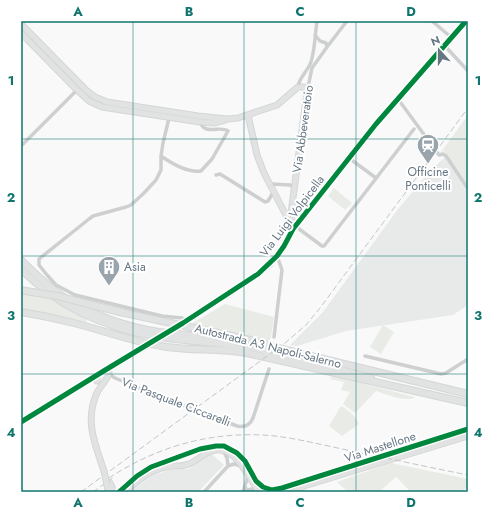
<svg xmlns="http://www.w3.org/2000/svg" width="489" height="513" viewBox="0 0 489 513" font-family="Jost,sans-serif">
	<rect width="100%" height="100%" fill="#f9f9f9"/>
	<path fill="#e8e9e9" d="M 445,157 L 468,193 L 468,305 L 453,315 L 346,331 L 297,346 L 290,345 L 323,312 L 398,209 L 431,170 Z
		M 212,454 L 224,465 L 198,492 L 131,491 L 152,476 L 169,470 L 189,469 L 209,455 Z"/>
	<path fill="#e8ebe6" d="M 468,115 L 468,187 L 444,151 L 441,152 Z
		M 334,188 L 352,203 L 345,210 L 328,196 Z
		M 21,293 L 51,297 L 69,310 L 87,319 L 86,324 L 21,310 Z
		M 225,304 L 274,317 L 270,343 L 189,325 Z
		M 383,325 L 394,332 L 381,354 L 370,347 Z
		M 332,375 L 414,397 L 414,398 C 405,402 385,394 376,391 L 355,413 L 343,404 L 350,392 L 341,390 L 344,382 L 330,379 Z
		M 341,406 C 348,410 356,416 359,424 L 342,436 L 329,426 Z
		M 391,463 L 468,479 L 468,489 L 465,489 L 462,492 L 411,492 L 396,477 L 379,492 L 348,492 L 337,482 Z"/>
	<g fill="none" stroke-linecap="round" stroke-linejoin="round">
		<g stroke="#d5d6d7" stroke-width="7">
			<path id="secondary" d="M 21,24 L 86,90 L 95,97 L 107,102 L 198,116 L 227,119 L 238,118 L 277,105 L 298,87 L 304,87 L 307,92 L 291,213 L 293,229
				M 21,33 L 77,90 L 89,101 L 102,107 L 200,122 L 214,123 L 225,120
				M 248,115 L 257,155 L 264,173 L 290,223
				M 183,323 L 258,274 L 270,264 L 284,246 L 293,229 L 376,124 L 466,21
				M 97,381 L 97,377 L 102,372 L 133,354
				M 104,471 C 95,444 85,422 96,395 C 99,387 107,381 109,373
				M 110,483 L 112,487 L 112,492
				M 107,485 L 108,492
				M 282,488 L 289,492
				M 119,492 L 137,476 L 151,467 L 200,449 L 216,446 L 224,446 L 237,453 L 245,461 L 256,481 L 263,487 L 272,490 L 282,488 L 468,429
				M 125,492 C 137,481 150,470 166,467 C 172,465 179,467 185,465 C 194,464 201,455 209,452 C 233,440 248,477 259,492
				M 294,492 L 304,486 L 468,436"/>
		</g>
		<g stroke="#d5d6d6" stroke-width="8">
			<path id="highway" d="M 21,260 C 34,273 49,287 65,298 C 92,315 127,327 159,332 C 184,335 209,337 235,340
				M 21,269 C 56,305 104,328 155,336 C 188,342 221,342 254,348 L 371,378
				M 21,290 L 32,292
				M 21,312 C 40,315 59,319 78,324 C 108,332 137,343 167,347 C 193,351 220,348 247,353 L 468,403
				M 120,312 L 250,340 L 274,347 L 468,394
				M 466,436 L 468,436"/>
		</g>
		<path stroke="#cecfd0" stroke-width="3.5" d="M 432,21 L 452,38
			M 445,46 L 468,71
			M 327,47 L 347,21
			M 298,87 C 299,77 308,71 311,62 C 315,49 315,34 317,21
			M 307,92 L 312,68 L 327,47 L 326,43 L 320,41 L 315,35
			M 398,99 L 439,155 L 443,154 L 446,156 L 468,189
			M 169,118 L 163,143 L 161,156 L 161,170 L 156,180 L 144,193 L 131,205 L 126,207 L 93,216 L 89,219 L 39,259 L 39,265 L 47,275 L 56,285 L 75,295 L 162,316 L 182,318 L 187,321
			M 21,146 L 77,90
			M 161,156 C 171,163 188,173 201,171 L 212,159 L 228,131 C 220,125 205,136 200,122
			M 349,158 L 376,178
			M 216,175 L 220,174 L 265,202 L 268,201 L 274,191
			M 270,184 L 290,185 L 295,188
			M 295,226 L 322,246 L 324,246 L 414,129
			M 274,337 L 282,270 L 277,256
			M 365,356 L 441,374 L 446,373 L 468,359
			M 109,374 L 115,378 L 146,391
			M 253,418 L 269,369
			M 21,422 L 98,375
			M 228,466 L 234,464 L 242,466
			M 245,487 L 247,490 L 252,489 L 258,491
			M 204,492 L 228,466 L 227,458 L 224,452
			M 243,492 L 248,476"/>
		<use href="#secondary" stroke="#e1e2e2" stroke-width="5"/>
		<use href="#highway" stroke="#e1e2e2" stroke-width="6"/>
		<path stroke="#c3c5c6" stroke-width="1" stroke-dasharray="6 3" stroke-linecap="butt" d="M 109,478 C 159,445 216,430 275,436 C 299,439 323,445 347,450 C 387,458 427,467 468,475
			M 81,492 L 285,343 L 306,325 L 320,308 L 468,108
			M 93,492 L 114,477"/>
		<g stroke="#d5d6d7" stroke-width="7" stroke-linecap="butt">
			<path id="secondary-bridge" d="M 133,354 L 183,323
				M 104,471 L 107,485"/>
		</g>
		<g stroke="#d5d6d6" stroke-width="8" stroke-linecap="butt">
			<path id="highway-bridge" d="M 32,292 L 57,296 L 120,312"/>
		</g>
		<path stroke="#cecfd0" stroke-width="3.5" d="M 146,391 L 237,426 C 245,428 250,425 253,418"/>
		<use href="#secondary-bridge" stroke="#e1e2e2" stroke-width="5"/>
		<use href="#highway-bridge" stroke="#e1e2e2" stroke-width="6"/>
		<g stroke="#fff" stroke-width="8">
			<path id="cycleway" d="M 21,422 L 102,372 L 183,323 L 258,274 L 277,256 L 284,246 L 293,229 L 376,124 L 466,21
				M 119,492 L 137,476 L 151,467 L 200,449 L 216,446 L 224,446 L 237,453 L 245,461 L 256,481 L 263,487 L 272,490 L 282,488 L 468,429"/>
		</g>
		<use href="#cycleway" stroke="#00873e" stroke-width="5"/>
	</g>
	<path fill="none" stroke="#0f766e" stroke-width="1" stroke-opacity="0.55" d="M 133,21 L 133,492M 244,21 L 244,492M 356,21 L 356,492M 21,139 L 468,139M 21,256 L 468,256M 21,374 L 468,374"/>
	<defs>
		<g id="station-pin" transform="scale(1.15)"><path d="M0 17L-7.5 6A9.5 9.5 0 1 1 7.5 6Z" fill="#99a4ac" stroke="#fff"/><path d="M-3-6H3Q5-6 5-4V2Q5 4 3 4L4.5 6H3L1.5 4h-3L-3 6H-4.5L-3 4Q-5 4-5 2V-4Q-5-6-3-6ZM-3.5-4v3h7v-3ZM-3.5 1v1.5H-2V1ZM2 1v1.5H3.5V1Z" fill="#fff"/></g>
		<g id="building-pin" transform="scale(1.15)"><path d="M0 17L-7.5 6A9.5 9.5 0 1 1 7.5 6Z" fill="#99a4ac" stroke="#fff"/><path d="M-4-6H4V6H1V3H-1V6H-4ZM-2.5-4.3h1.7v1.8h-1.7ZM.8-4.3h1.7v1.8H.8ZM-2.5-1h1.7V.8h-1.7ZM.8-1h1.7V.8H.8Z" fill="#fff"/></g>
	</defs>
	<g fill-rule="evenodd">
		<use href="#station-pin" x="428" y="145"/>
		<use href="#building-pin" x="109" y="267"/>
	</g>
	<g text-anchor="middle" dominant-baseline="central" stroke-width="4" stroke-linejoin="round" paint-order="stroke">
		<g font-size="12" fill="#657683" stroke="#fff">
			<text transform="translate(303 129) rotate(-82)">Via Abbeveratoio</text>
			<text transform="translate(292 216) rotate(-53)">Via Luigi Volpicella</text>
			<text transform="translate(268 346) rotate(14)">Autostrada A3 Napoli-Salerno</text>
			<text transform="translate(176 402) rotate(21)">Via Pasquale Ciccarelli</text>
			<text transform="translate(380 447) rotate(-18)">Via Mastellone</text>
		</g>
		<g font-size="12" fill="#657683" stroke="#fff">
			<text x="428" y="172">Officine<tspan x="428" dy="14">Ponticelli</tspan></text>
			<text x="124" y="267" text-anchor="start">Asia</text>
		</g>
	</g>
	<rect width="489" height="513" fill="none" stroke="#ffffff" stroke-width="44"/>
	<g transform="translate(439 50) rotate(339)" stroke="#ffffff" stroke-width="3" paint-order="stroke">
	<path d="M0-3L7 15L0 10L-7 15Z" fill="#657683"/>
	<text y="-6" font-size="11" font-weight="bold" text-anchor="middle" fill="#657683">N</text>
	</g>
	<rect x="22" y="22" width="445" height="469" fill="none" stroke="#0f766e" stroke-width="1.5"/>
	<g font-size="13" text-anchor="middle" font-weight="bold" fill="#0f766e">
		<text x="78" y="16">A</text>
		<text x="189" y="16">B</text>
		<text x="300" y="16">C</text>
		<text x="411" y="16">D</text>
		<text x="11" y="85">1</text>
		<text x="478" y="85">1</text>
		<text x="11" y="202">2</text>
		<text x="478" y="202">2</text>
		<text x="11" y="320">3</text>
		<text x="478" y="320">3</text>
		<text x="11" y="437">4</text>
		<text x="478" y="437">4</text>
		<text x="78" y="507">A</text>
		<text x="189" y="507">B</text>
		<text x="300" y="507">C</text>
		<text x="411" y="507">D</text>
	</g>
</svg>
